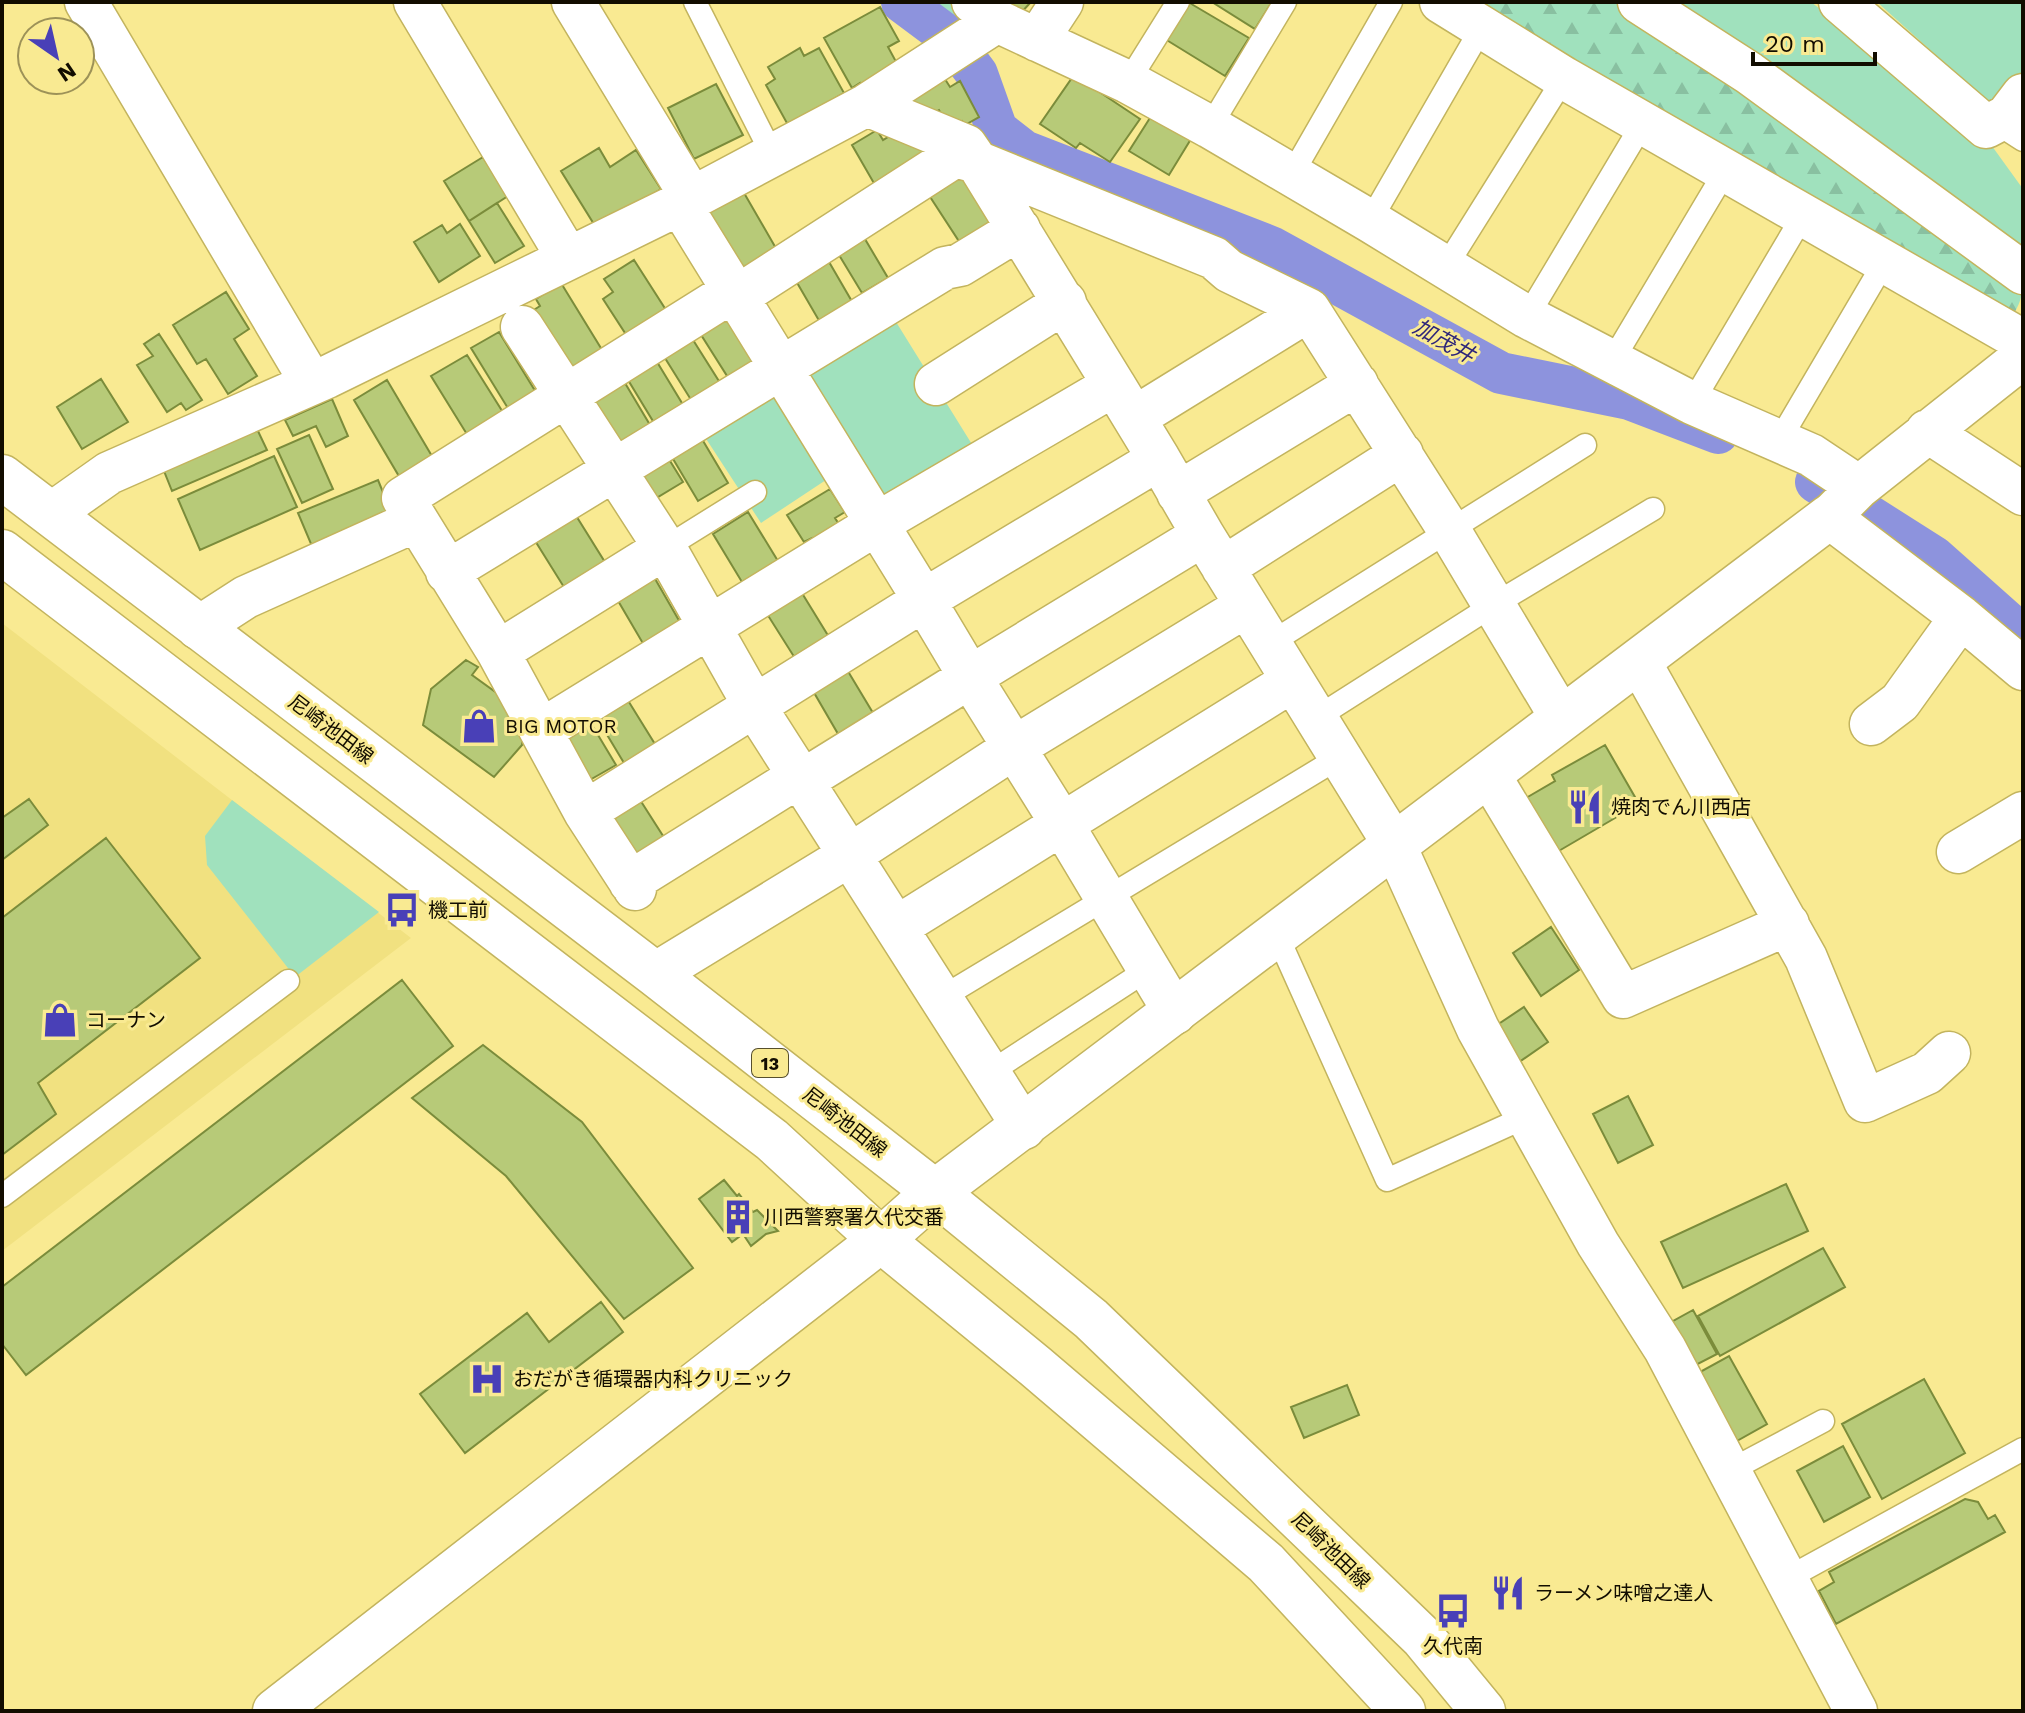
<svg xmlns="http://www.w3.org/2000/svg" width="2025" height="1713" viewBox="0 0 2025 1713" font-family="'Work Sans','Noto Sans JP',sans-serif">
	<defs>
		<pattern id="forest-firs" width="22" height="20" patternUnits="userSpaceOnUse" patternTransform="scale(2)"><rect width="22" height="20" fill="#a0e1bd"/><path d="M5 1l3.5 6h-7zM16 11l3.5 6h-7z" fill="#89c0a1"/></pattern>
	</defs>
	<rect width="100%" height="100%" fill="#f9ea92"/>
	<path fill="#f1e180" d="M 2,623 L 411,938 L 2,1251 Z"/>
	<path fill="#a0e1bd" d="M 882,2 L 950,2 L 966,17 L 942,44 Z
		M 1658,2 L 1811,2 L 1984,135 L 2023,189 L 2023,258 Z
		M 1877,2 L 2023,2 L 2023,80 L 1989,103 Z
		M 888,309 L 978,454 L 882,514 L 791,370 Z
		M 775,380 L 835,474 L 761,523 L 699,428 Z
		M 232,800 L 379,912 L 295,977 L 207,865 L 205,836 Z"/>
	<path fill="url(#forest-firs)" d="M 1475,2 L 1615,2 L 2010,273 C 2022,290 2025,293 2015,312 L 1992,306 Z"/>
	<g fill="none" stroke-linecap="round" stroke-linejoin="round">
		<path stroke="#8d93dd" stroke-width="42" d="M 902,2 L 949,37 L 977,74 L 997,130 L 1024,151 L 1271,247 L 1501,373 L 1629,399 L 1718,433
			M 1816,482 L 1934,557 L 2023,636"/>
	</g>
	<path fill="#b7ca78" stroke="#7b8c3b" stroke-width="2" d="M 1005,2 L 1031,2 L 1019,15 Z
		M 1188,2 L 1249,38 L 1225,76 L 1165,39 Z
		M 1212,2 L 1272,2 L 1255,29 Z
		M 880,7 L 899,41 L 888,47 L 900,69 L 863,89 L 860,83 L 852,88 L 824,38 Z
		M 800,48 L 804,56 L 819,48 L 844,93 L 788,125 L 766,85 L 775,79 L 768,67 Z
		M 1074,75 L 1140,119 L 1110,162 L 1080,143 L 1076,148 L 1040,124 Z
		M 943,76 L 950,87 L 960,81 L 979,117 L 965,125 L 962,121 L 949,128 L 939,110 L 923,119 L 909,94 Z
		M 716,84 L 743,135 L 694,159 L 668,108 Z
		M 1155,110 L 1194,134 L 1169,175 L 1129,151 Z
		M 877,130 L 883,140 L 896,132 L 922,143 L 932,161 L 879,192 L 852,145 Z
		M 599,148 L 610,167 L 636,150 L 661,189 L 597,229 L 561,171 Z
		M 483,157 L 508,196 L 469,221 L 444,181 Z
		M 966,172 L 1002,228 L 966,252 L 923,186 Z
		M 740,186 L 781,257 L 743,278 L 704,207 Z
		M 497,203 L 524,246 L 495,263 L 469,221 Z
		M 460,224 L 480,256 L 439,282 L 414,242 L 442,225 L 447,233 Z
		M 862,234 L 888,278 L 862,293 L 836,250 Z
		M 825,255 L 854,305 L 821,324 L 792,274 Z
		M 634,260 L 666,310 L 627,336 L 603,299 L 613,292 L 604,279 Z
		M 561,283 L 607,358 L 571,381 L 529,313 L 540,306 L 536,299 Z
		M 226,292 L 249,329 L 234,339 L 257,376 L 228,394 L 206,359 L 197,364 L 173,325 Z
		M 726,312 L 758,360 L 729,379 L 698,330 Z
		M 499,332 L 537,394 L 509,410 L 471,348 Z
		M 688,332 L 722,386 L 693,403 L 660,350 Z
		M 159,334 L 202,400 L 186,410 L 181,403 L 167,412 L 137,365 L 153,356 L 144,344 Z
		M 651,352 L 688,413 L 659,431 L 622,370 Z
		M 467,355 L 504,414 L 468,436 L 431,376 Z
		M 619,373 L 653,430 L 622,449 L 587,393 Z
		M 101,379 L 128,422 L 82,449 L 57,407 Z
		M 387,380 L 436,463 L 403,483 L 354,400 Z
		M 332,399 L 348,436 L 326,447 L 316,426 L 293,436 L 285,420 Z
		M 257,429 L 267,450 L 172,491 L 164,471 Z
		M 696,429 L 728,483 L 698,501 L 666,447 Z
		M 309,435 L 333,489 L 302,503 L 277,449 Z
		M 662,448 L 683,482 L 648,503 L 628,469 Z
		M 274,456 L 297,507 L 200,550 L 178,499 Z
		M 378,480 L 393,517 L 314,551 L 298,513 Z
		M 830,489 L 845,512 L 835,518 L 842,529 L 816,545 L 812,538 L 804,542 L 787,515 Z
		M 570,506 L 608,567 L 567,592 L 529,531 Z
		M 748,512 L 784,571 L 748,592 L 713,534 Z
		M 654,577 L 685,631 L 648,652 L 617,599 Z
		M 797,585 L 832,642 L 798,663 L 762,606 Z
		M 466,660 L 478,667 L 472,675 L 505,699 L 523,736 L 522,745 L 494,777 L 423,725 L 431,689 Z
		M 843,663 L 876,718 L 841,739 L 809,684 Z
		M 624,694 L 658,749 L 627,768 L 594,713 Z
		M 586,715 L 616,765 L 588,781 L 558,732 Z
		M 1605,745 L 1639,804 L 1557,852 L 1526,798 L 1555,781 L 1552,775 Z
		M 635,792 L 665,839 L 634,859 L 603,812 Z
		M 29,799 L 48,825 L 2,860 L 2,818 Z
		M 106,838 L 200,958 L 38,1083 L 56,1114 L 2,1155 L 2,918 Z
		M 1551,927 L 1579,970 L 1541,996 L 1513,953 Z
		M 402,980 L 453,1046 L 26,1375 L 2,1344 L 2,1287 Z
		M 1524,1007 L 1548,1042 L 1512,1067 L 1488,1031 Z
		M 483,1045 L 582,1122 L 693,1268 L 624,1319 L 506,1176 L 412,1098 Z
		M 1628,1096 L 1653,1145 L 1618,1163 L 1593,1114 Z
		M 724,1180 L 737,1196 L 739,1194 L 753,1212 L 757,1210 L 778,1231 L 766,1234 L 751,1246 L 743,1234 L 732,1242 L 699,1199 Z
		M 1786,1184 L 1808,1231 L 1683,1288 L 1661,1242 Z
		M 1823,1248 L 1845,1287 L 1720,1356 L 1698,1316 Z
		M 601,1302 L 623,1332 L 465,1453 L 420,1394 L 527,1313 L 549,1342 Z
		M 1693,1310 L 1717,1354 L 1690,1368 L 1666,1325 Z
		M 1729,1356 L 1767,1424 L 1728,1446 L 1691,1377 Z
		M 1924,1379 L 1965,1453 L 1882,1499 L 1842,1424 Z
		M 1347,1385 L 1359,1415 L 1304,1438 L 1291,1407 Z
		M 1843,1446 L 1870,1497 L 1824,1522 L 1797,1471 Z
		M 1965,1499 L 1978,1502 L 1988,1519 L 1995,1515 L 2005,1532 L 1836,1624 L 1819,1591 L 1834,1582 L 1829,1572 Z"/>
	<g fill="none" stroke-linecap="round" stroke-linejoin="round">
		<g stroke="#c3b45e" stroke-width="25">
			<path id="service" d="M 695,2 L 772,154
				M 1128,82 L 1178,2
				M 1995,122 L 2023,140
				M 1210,127 L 1285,2
				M 1291,176 L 1391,2
				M 1370,221 L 1482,27
				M 1445,268 L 1564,78
				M 1527,317 L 1643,123
				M 1611,363 L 1726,170
				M 1692,403 L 1804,214
				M 1779,441 L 1885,261
				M 665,548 L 755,492
				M 1269,644 L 1585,445
				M 1316,718 L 1495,604 L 1653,509
				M 1277,935 L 1387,1180 L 1528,1116
				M 941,998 L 1340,757
				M 989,1073 L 1147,970
				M 2,1196 L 288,981
				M 1729,1471 L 1823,1421
				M 1786,1579 L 2023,1449"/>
		</g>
		<g stroke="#c3b45e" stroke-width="45">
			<path id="minor" d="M 86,2 L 311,382
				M 415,2 L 568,258
				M 573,2 L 692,198 L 686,214 L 924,600 L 585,812
				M 973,2 L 997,21 L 1128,82 L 1210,127 L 1370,221 L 1527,317 L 1692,403 L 1811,455 L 1859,487 L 1829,517 L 1961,617 L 2023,669
				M 1441,2 L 1564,78 L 2023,341
				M 1639,2 L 1749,73 L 2023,273
				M 1840,2 L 1986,127 L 2007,116 L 2023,95
				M 1037,40 L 1062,2
				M 867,105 L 966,146 L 977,162 L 1214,258 L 1229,271 L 1309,310 L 1449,530 L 1562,719
				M 522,327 L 665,548 L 755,707 L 1024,1128
				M 936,384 L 1065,302
				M 1134,418 L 1309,310
				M 1927,431 L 2023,494
				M 1859,487 L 2023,357
				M 1178,493 L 1357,384
				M 51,514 L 109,473 L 327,377 L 692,198 L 867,105 L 997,21
				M 1203,535 L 1395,846 L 1478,1029 L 1598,1244 L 1665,1349 L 1856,1711
				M 665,548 L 498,652 L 403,498 L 717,301 L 738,296 L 955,156 L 977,162 L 1114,385
				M 1223,568 L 1402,454
				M 447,572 L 945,268 L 960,265 L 1019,229
				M 198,628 L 246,597 L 415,521
				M 498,652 L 585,812 L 635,889
				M 1639,661 L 1806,958 L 1865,1101 L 1927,1073 L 1949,1053
				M 1871,724 L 1900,702 L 1961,617
				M 542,730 L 878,523 L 1114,385 L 1159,459 L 924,600 L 970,677 L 802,781 L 790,782 L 630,882
				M 1489,775 L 1623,997 L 1788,924
				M 1958,852 L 2023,813
				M 897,927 L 1062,824 L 970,677 L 1203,535 L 1159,459
				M 655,974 L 850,855 L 1015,747 L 1246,606
				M 1175,1013 L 1062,824 L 1292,681"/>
		</g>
		<g stroke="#c3b45e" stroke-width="47">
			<path id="tertiary" d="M 275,1711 L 881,1240 L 935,1192 L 1829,517"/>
		</g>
		<g stroke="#c3b45e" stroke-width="47">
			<path id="primary" d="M 2,477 L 655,974 L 935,1192 L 1091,1319 L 1423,1638 L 1483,1711
				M 2,552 L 772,1140 L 881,1240 L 1035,1366 L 1266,1563 L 1403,1711"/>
		</g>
		<use href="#service" stroke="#fff" stroke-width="22"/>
		<use href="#minor" stroke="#fff" stroke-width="42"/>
		<use href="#tertiary" stroke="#fff" stroke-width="44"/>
		<use href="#primary" stroke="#fff" stroke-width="44"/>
	</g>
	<defs>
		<g id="shop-bare" transform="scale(2.76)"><path d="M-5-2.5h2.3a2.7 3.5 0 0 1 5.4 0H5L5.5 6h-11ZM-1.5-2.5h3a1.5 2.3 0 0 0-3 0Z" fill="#4940b7" stroke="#f9ea92" stroke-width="2.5" paint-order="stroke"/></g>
		<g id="restaurant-bare" transform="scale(2.76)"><path d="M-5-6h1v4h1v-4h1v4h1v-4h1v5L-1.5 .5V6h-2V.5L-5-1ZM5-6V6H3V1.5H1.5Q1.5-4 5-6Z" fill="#4940b7" stroke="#f9ea92" stroke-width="2.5" paint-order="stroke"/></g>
		<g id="bus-bare" transform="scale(2.76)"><path d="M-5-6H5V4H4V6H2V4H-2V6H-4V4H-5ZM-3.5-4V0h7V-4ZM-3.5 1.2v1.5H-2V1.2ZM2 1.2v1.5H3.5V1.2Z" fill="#4940b7" stroke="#f9ea92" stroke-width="2.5" paint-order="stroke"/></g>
		<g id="building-bare" transform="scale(2.76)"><path d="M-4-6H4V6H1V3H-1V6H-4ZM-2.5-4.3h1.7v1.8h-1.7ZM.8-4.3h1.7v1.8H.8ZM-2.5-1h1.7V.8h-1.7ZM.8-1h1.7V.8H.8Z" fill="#4940b7" stroke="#f9ea92" stroke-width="2.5" paint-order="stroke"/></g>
		<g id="hospital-bare" transform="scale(2.76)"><path d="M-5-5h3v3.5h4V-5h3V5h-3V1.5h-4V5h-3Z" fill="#4940b7" stroke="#f9ea92" stroke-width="2.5" paint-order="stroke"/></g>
	</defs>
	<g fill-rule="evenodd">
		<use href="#shop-bare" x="479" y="726"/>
		<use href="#restaurant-bare" x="1585" y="807"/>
		<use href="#bus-bare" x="402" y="910"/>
		<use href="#shop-bare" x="60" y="1020"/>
		<use href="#building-bare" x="738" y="1217"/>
		<use href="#hospital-bare" x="487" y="1379"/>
		<use href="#restaurant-bare" x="1508" y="1593"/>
		<use href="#bus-bare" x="1453" y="1611"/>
	</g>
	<g text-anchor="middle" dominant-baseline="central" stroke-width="6" stroke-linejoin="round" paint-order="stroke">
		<rect fill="#f9ea92" stroke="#574f2c" stroke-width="2" x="752" y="1049" width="36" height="28" rx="6"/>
		<g font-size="18" font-weight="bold" fill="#120d00">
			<text x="770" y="1063">13</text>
		</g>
		<g font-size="20" fill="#120d00" stroke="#f9ea92" text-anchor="start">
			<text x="505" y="726">BIG MOTOR</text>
			<text x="1611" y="807">焼肉でん川西店</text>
			<text x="428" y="910">機工前</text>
			<text x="86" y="1020">コーナン</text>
			<text x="764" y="1217">川西警察署久代交番</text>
			<text x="513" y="1379">おだがき循環器内科クリニック</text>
			<text x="1534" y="1593">ラーメン味噌之達人</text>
			<text x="1453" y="1646" text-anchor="middle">久代南</text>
		</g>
		<g font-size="20" fill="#120d00" stroke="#f9ea92">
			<text transform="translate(331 729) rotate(37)">尼崎池田線</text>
			<text transform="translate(845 1122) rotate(38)">尼崎池田線</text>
			<text transform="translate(1331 1550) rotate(44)">尼崎池田線</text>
		</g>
		<g font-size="22" font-style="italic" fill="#2d257a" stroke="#f9ea92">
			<text transform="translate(1444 341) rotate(29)">加茂井</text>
		</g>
	</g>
	<rect width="2025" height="1713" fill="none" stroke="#120d00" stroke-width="8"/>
	<g transform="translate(56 56) rotate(146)"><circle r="38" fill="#f9ea92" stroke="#9d9258" stroke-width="2"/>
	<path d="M0-6L14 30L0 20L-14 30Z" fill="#4940b7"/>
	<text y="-12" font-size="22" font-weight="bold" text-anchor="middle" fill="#120d00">N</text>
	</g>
	<path d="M1753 52v12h122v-12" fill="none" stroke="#120d00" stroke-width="4"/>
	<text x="1765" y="52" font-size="24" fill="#120d00" stroke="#f9ea92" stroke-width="6" paint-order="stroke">20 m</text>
</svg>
